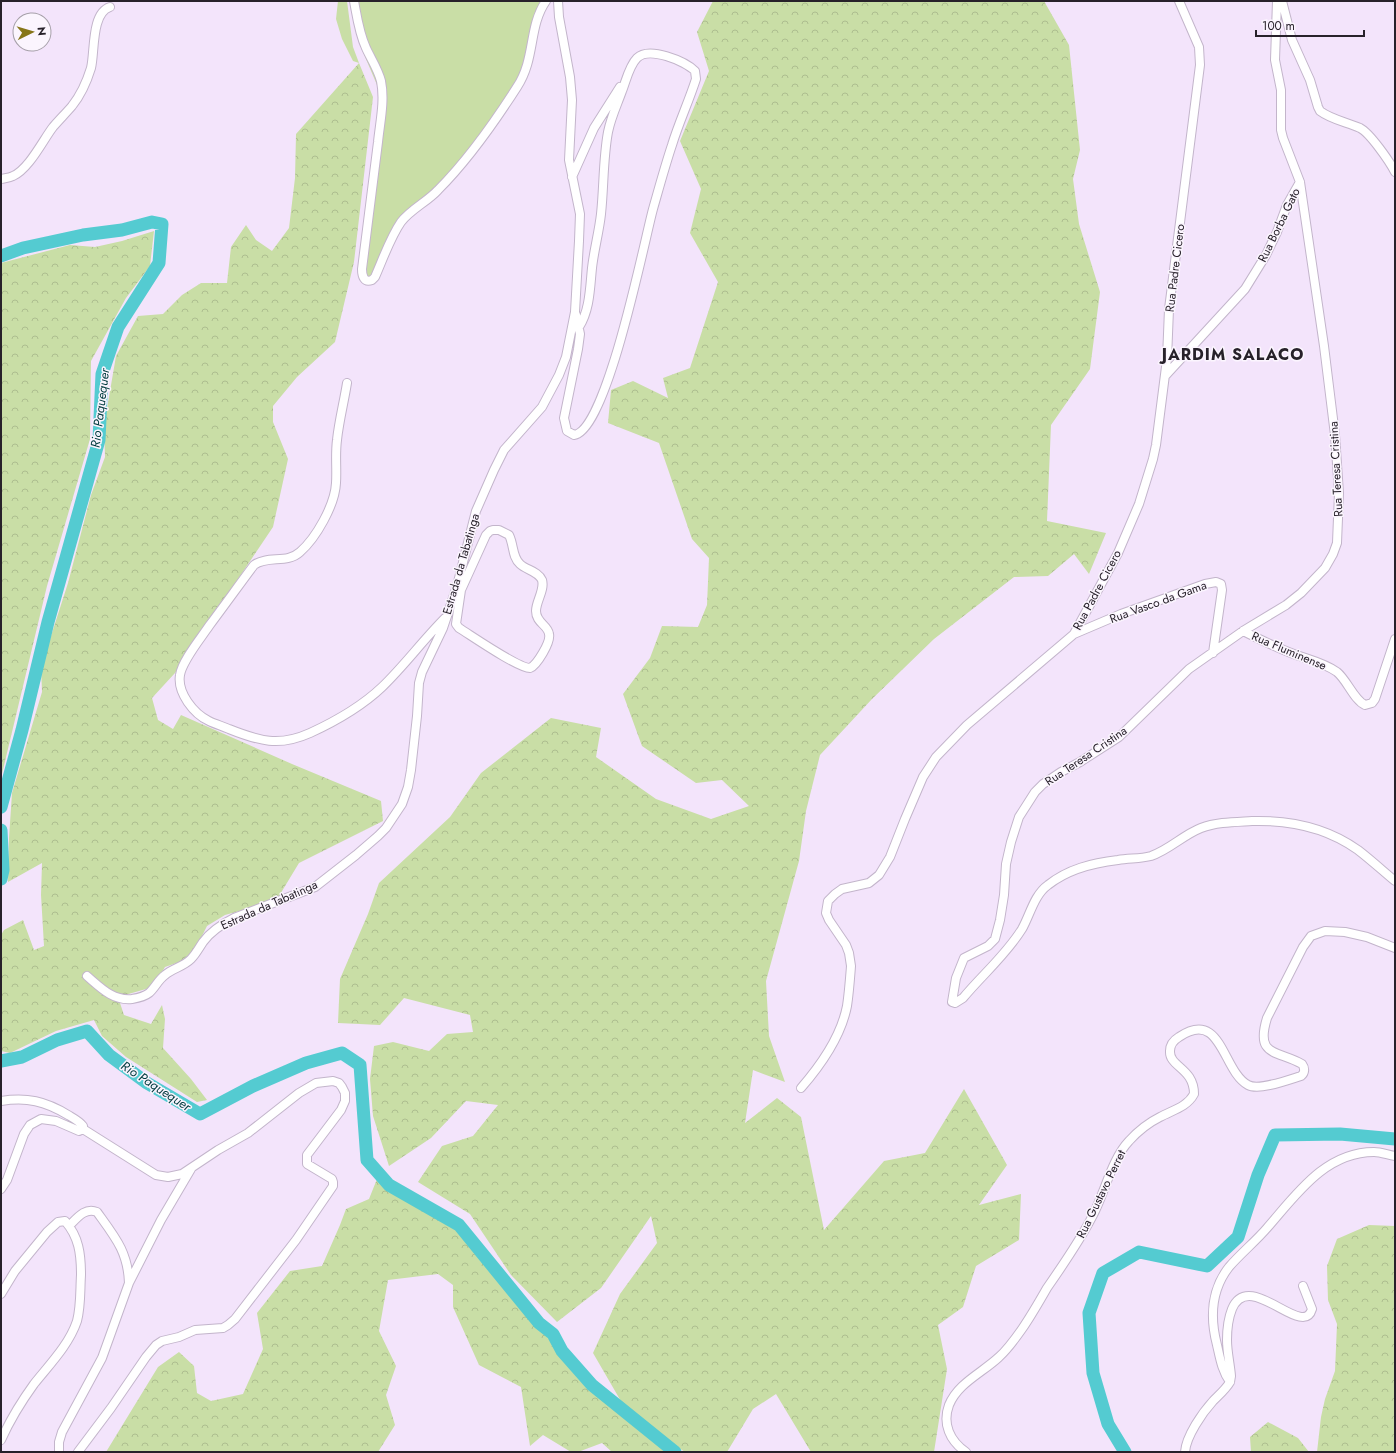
<svg xmlns="http://www.w3.org/2000/svg" width="1396" height="1453" viewBox="0 0 1396 1453" font-family="Jost,sans-serif">
	<defs>
		<pattern id="forest-crowns" width="20" height="18" patternUnits="userSpaceOnUse"><rect width="20" height="18" fill="#c9dea6"/><path d="M2 6a3 3 0 1 1 6 0M12 15a3 3 0 1 1 6 0" fill="none" stroke="#adbe8f"/></pattern>
	</defs>
	<rect width="100%" height="100%" fill="#f3e4fb"/>
	<path fill="#c9dea6" d="M 338,1 L 347,1 L 353,47 L 359,63 L 353,61 L 342,39 L 336,19 Z
		M 354,1 L 541,1 L 536,12 L 522,76 L 480,141 L 399,225 L 370,283 L 362,278 L 383,99 L 360,45 Z"/>
	<path fill="url(#forest-crowns)" d="M 713,1 L 770,1 L 775,2 L 775,1 L 1044,1 L 1069,45 L 1080,150 L 1073,179 L 1079,224 L 1100,292 L 1090,369 L 1051,425 L 1047,521 L 1106,533 L 1089,574 L 1074,554 L 1048,576 L 1014,577 L 934,639 L 872,699 L 820,755 L 806,811 L 799,861 L 766,981 L 769,1036 L 785,1082 L 753,1070 L 745,1123 L 777,1098 L 801,1117 L 824,1230 L 884,1161 L 925,1153 L 964,1089 L 1007,1165 L 979,1205 L 1021,1194 L 1019,1240 L 976,1266 L 963,1307 L 938,1325 L 947,1369 L 934,1452 L 811,1452 L 776,1394 L 753,1409 L 727,1452 L 685,1452 L 673,1444 L 622,1403 L 593,1353 L 620,1294 L 657,1243 L 651,1216 L 601,1288 L 557,1322 L 511,1275 L 470,1214 L 418,1182 L 442,1146 L 473,1136 L 498,1105 L 466,1101 L 431,1138 L 389,1166 L 373,1116 L 370,1079 L 374,1046 L 393,1042 L 429,1051 L 447,1034 L 473,1032 L 470,1015 L 404,998 L 380,1025 L 338,1023 L 340,979 L 368,914 L 379,883 L 450,817 L 481,773 L 551,718 L 601,728 L 596,757 L 656,799 L 711,819 L 749,806 L 722,780 L 696,783 L 642,746 L 623,694 L 650,658 L 662,626 L 698,627 L 707,605 L 709,558 L 692,539 L 659,443 L 608,423 L 611,390 L 633,381 L 668,398 L 663,378 L 690,368 L 718,282 L 690,233 L 701,189 L 680,141 L 709,71 L 697,32 Z
		M 359,63 L 373,97 L 354,262 L 335,342 L 297,377 L 273,406 L 273,422 L 288,459 L 273,527 L 175,673 L 152,698 L 158,720 L 173,729 L 181,715 L 292,764 L 381,801 L 383,821 L 299,863 L 276,901 L 225,915 L 207,926 L 191,958 L 165,967 L 153,987 L 118,997 L 124,1015 L 151,1024 L 162,1005 L 165,1019 L 163,1048 L 191,1079 L 207,1100 L 197,1102 L 126,1057 L 102,1036 L 94,1020 L 56,1031 L 10,1053 L 1,1051 L 1,935 L 4,930 L 23,920 L 34,950 L 44,946 L 41,895 L 42,863 L 8,882 L 9,838 L 12,793 L 42,692 L 41,667 L 68,583 L 91,495 L 105,457 L 104,426 L 116,356 L 138,316 L 163,314 L 182,295 L 201,283 L 227,283 L 231,247 L 246,225 L 256,240 L 272,251 L 289,228 L 295,178 L 296,134 Z
		M 154,231 L 150,266 L 126,298 L 91,361 L 90,439 L 47,586 L 1,778 L 1,263 L 70,245 L 95,247 L 122,241 Z
		M 377,1179 L 386,1189 L 454,1227 L 549,1339 L 568,1366 L 590,1390 L 666,1452 L 612,1452 L 602,1443 L 578,1452 L 571,1452 L 543,1435 L 530,1446 L 521,1387 L 479,1365 L 453,1307 L 453,1285 L 438,1274 L 388,1280 L 379,1331 L 396,1366 L 386,1395 L 395,1425 L 378,1452 L 106,1452 L 158,1367 L 179,1352 L 194,1366 L 197,1393 L 211,1401 L 243,1394 L 263,1349 L 257,1313 L 290,1271 L 322,1266 L 340,1225 L 346,1209 L 369,1199 Z
		M 1369,1225 L 1395,1226 L 1395,1452 L 1317,1452 L 1321,1417 L 1325,1399 L 1335,1371 L 1337,1324 L 1328,1300 L 1327,1266 L 1337,1239 Z
		M 1268,1422 L 1298,1438 L 1309,1452 L 1251,1452 L 1250,1437 Z"/>
	<g fill="none" stroke-linecap="round" stroke-linejoin="round">
		<path stroke="#54cbd1" stroke-width="13" d="M 1,256 L 23,248 L 83,235 L 122,230 L 152,222 L 162,224 L 159,263 L 118,327 L 102,374 L 99,440 L 48,622 L 22,730 L 1,807
			M 1,830 L 3,870 L 1,879
			M 1,1061 L 22,1057 L 57,1040 L 87,1031 L 109,1055 L 147,1083 L 200,1114 L 253,1086 L 306,1063 L 342,1053 L 360,1065 L 367,1160 L 389,1185 L 459,1225 L 539,1323 L 553,1334 L 562,1351 L 592,1385 L 675,1452
			M 1125,1452 L 1108,1424 L 1093,1373 L 1089,1313 L 1103,1273 L 1139,1252 L 1207,1266 L 1238,1237 L 1258,1175 L 1275,1135 L 1340,1134 L 1395,1139"/>
		<g stroke="#c3b5cb" stroke-width="10">
			<path id="minor" d="M 354,1 C 357,17 359,33 366,48 C 371,59 378,69 381,81 C 385,101 380,122 378,142 C 373,184 367,227 362,269 C 362,276 364,283 372,280 L 375,277 C 383,259 390,238 401,222 C 411,209 427,202 438,190 C 469,159 494,123 517,87 C 536,58 528,27 546,1
				M 1277,1 L 1275,60 L 1281,90 L 1281,130 L 1283,138 L 1300,182 L 1324,346 L 1335,435 L 1339,493 L 1337,543 L 1333,554 L 1325,568 L 1301,593 L 1286,605 L 1243,631 L 1189,669 L 1119,737 L 1080,762 L 1061,772 L 1043,784 L 1035,792 L 1019,817 L 1011,842 L 1006,864 L 1004,895 L 1000,920 L 995,939 L 988,946 L 964,958 L 956,978 L 952,1002 L 955,1003 L 963,998 C 982,975 1006,955 1022,929 C 1030,915 1034,895 1048,885 C 1068,869 1092,863 1118,860 C 1129,858 1140,859 1151,856 C 1169,850 1183,835 1201,828 C 1217,822 1235,822 1252,821 C 1290,820 1326,827 1358,850 C 1371,860 1383,871 1395,881
				M 1282,1 L 1292,40 L 1310,80 L 1318,107 L 1320,111 C 1332,120 1347,122 1360,128 C 1370,133 1390,162 1395,172
				M 572,177 L 594,128 L 620,87
				M 1,179 C 5,178 9,178 13,176 C 29,169 43,140 53,127 C 59,120 66,113 72,106 C 80,96 87,81 91,68 C 95,52 91,13 110,7
				M 576,315 L 580,334 L 578,349 L 564,418 L 567,431 L 574,435 C 607,431 644,242 653,209 C 659,188 665,166 672,145 C 679,122 689,101 696,79 L 695,71 C 685,61 649,46 637,58 C 629,66 626,81 622,91 C 617,105 611,117 608,132 C 603,159 604,186 601,214 C 599,232 594,250 592,268 C 590,287 590,310 579,327
				M 1165,376 L 1245,289 L 1266,255 L 1277,232 L 1287,205 L 1300,182
				M 347,383 C 344,402 339,421 337,440 C 335,455 337,469 336,483 C 335,505 316,538 300,552 C 287,564 268,555 254,565 C 239,585 224,606 209,626 C 201,638 182,661 180,675 C 177,693 194,714 209,721 C 215,724 222,726 229,729 C 259,741 279,747 310,733 C 336,721 362,706 382,687 C 404,666 423,640 445,618
				M 493,530 L 499,530 L 509,535 C 514,545 512,557 520,564 C 526,570 538,571 542,580 C 545,590 536,601 536,611 C 536,623 548,625 549,634 C 551,642 537,665 530,668 C 518,668 472,636 459,628 L 456,624 L 461,590 L 486,535 L 490,531 Z
				M 1243,631 C 1259,639 1275,647 1291,653 C 1306,659 1323,662 1337,672 C 1347,680 1354,700 1365,705 L 1372,703 L 1375,699 L 1395,639
				M 1074,634 L 1121,614 L 1205,584 L 1216,582 L 1221,584 L 1222,590 L 1213,653
				M 87,976 C 101,988 113,1001 132,999 C 138,998 144,997 149,993 C 155,988 158,980 165,975 C 173,968 183,967 191,959 C 196,954 199,948 203,942 C 211,931 222,924 234,918 L 315,887 L 356,855 L 378,836 L 386,828 L 402,804 L 408,787 L 411,770 L 417,716 L 419,683 L 422,672 L 443,628 L 457,586 L 476,511 L 494,470 L 504,450 L 542,407 L 559,375 L 566,357 L 575,312 L 579,241 L 580,214 L 569,160 L 572,100 L 570,77 L 559,17 L 558,1
				M 801,1088 C 821,1065 841,1037 847,1006 C 849,993 850,979 851,966 L 849,953 L 846,945 L 829,920 L 826,913 L 828,901 L 835,894 L 842,889 L 869,883 L 879,875 L 890,857 L 905,819 L 923,777 L 936,757 L 967,725 L 1074,634 L 1118,553 L 1139,504 L 1153,459 L 1156,445 L 1167,359 L 1169,309 L 1200,65 L 1199,47 L 1179,1
				M 1,1101 C 27,1097 45,1101 68,1115 C 73,1118 79,1121 83,1126 L 83,1129 L 79,1131 L 56,1121 L 41,1119 L 30,1125 L 24,1134 L 7,1180 L 1,1189
				M 69,1226 C 77,1218 85,1207 97,1212 C 115,1237 128,1252 129,1283 L 161,1220 L 191,1169
				M 1,1294 L 15,1271 L 47,1232 L 58,1222 L 65,1221 C 79,1237 81,1254 81,1275 C 80,1290 81,1306 77,1321 C 69,1345 49,1365 34,1384 C 21,1402 10,1420 1,1440
				M 1230,1382 C 1222,1371 1220,1358 1217,1345 C 1210,1318 1211,1290 1229,1267 C 1241,1253 1255,1242 1267,1228 C 1296,1195 1325,1152 1374,1152 C 1381,1152 1388,1155 1395,1156
				M 59,1452 L 59,1442 L 62,1432 L 102,1358 L 129,1283
				M 78,1452 L 111,1408 L 146,1357 L 156,1345 L 162,1341 L 179,1337 L 195,1330 L 223,1328 L 228,1325 L 235,1319 L 296,1240 L 333,1186 L 333,1182 L 332,1179 L 307,1164 L 307,1155 L 341,1110 L 345,1101 L 345,1093 L 342,1087 L 339,1083 L 333,1081 L 316,1083 L 299,1093 L 248,1133 L 218,1150 L 182,1174 L 168,1177 L 156,1175 L 83,1129
				M 966,1452 C 950,1441 942,1424 949,1405 C 958,1383 982,1373 999,1357 C 1008,1349 1015,1339 1022,1329 C 1031,1316 1039,1302 1047,1288 C 1063,1265 1079,1242 1092,1217 C 1105,1193 1111,1160 1129,1141 C 1138,1131 1148,1123 1160,1117 C 1173,1110 1187,1107 1194,1094 C 1194,1068 1169,1067 1170,1051 C 1170,1045 1174,1040 1179,1037 C 1222,1008 1222,1071 1248,1085 C 1259,1091 1288,1080 1301,1076 C 1305,1073 1305,1068 1302,1064 C 1277,1050 1255,1057 1267,1018 L 1303,947 L 1311,936 L 1325,931 L 1345,932 L 1367,937 L 1395,948
				M 1185,1452 C 1186,1436 1203,1412 1213,1401 C 1219,1395 1226,1389 1230,1382 L 1231,1376 C 1230,1364 1227,1352 1227,1340 C 1227,1329 1228,1319 1232,1309 C 1249,1268 1303,1340 1312,1309 L 1303,1286"/>
		</g>
		<use href="#minor" stroke="#fff" stroke-width="8"/>
	</g>
	<g text-anchor="middle" dominant-baseline="central" stroke-width="3" stroke-linejoin="round" paint-order="stroke">
		<g font-size="12" fill="#27212a" stroke="#fbf5fe">
			<text transform="translate(1279 225) rotate(-64)">Rua Borba Gato</text>
			<text transform="translate(1175 268) rotate(-83)">Rua Padre Cicero</text>
			<text transform="translate(1336 469) rotate(-93)">Rua Teresa Cristina</text>
			<text transform="translate(461 564) rotate(-74)">Estrada da Tabatinga</text>
			<text transform="translate(1097 590) rotate(-62)">Rua Padre Cicero</text>
			<text transform="translate(1158 602) rotate(-20)">Rua Vasco da Gama</text>
			<text transform="translate(1289 651) rotate(23)">Rua Fluminense</text>
			<text transform="translate(1086 756) rotate(-34)">Rua Teresa Cristina</text>
			<text transform="translate(269 905) rotate(-24)">Estrada da Tabatinga</text>
			<text transform="translate(1101 1194) rotate(-64)">Rua Gustavo Perret</text>
		</g>
		<g font-size="13" font-style="italic" fill="#033d40" stroke="#fbf5fe">
			<text transform="translate(100 408) rotate(-83)">Rio Paquequer</text>
			<text transform="translate(156 1086) rotate(33)">Rio Paquequer</text>
		</g>
		<g font-size="16" font-weight="bold" letter-spacing="1" fill="#27212a" stroke="#fbf5fe">
			<text x="1233" y="354">JARDIM SALACO</text>
		</g>
	</g>
	<rect width="1396" height="1453" fill="none" stroke="#27212a" stroke-width="4"/>
	<g transform="translate(32 32) rotate(85)"><circle r="19" fill="#fbf5fe" stroke="#a6a0a9"/>
	<path d="M0-3L7 15L0 10L-7 15Z" fill="#877619"/>
	<text y="-6" font-size="11" font-weight="bold" text-anchor="middle" fill="#27212a">N</text>
	</g>
	<path d="M1256 30v6h108v-6" fill="none" stroke="#27212a" stroke-width="2"/>
	<text x="1262" y="30" font-size="12" fill="#27212a" stroke="#fbf5fe" stroke-width="3" paint-order="stroke">100 m</text>
</svg>
